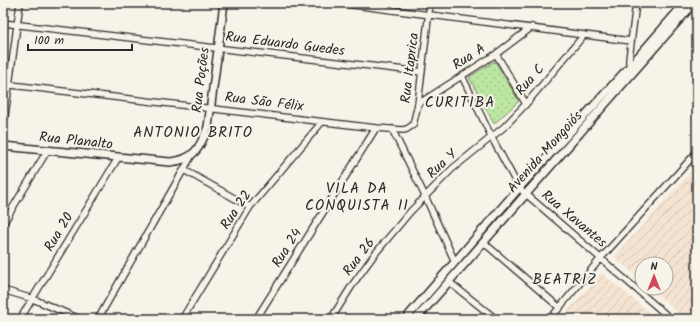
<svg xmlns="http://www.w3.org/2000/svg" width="700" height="322" viewBox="0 0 700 322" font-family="Kalam,sans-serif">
	<defs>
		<pattern id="industrial-furrows" width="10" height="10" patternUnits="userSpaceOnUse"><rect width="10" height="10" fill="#f5e3d2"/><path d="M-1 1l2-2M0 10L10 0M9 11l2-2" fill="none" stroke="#d2c3b4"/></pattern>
		<pattern id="park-dots" width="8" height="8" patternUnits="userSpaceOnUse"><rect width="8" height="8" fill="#bde6a2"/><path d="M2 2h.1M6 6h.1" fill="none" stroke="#a3c58c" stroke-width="1.8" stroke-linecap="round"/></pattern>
	</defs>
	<rect width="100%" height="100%" fill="#f7f3e8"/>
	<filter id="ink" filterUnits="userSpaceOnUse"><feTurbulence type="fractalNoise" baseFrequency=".025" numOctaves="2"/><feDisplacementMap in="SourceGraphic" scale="8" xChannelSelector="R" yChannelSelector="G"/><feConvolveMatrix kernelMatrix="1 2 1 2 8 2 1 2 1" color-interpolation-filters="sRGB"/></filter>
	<g filter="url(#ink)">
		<path fill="#f5e3d2" d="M 3,3 L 13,3 L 11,16 L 3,15 Z"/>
		<path fill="url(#industrial-furrows)" d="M 697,165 L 697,308 L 688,319 L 685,319 L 650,288 L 666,288 L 666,264 L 642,264 L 642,281 L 614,257 Z
			M 601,273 L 638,303 L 656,319 L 561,319 Z"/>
		<path fill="url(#park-dots)" stroke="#748866" d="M 495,61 L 519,101 L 494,124 L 469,77 Z"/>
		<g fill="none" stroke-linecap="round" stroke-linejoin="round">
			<g stroke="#2b2b2b" stroke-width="8">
				<path id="minor" d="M 338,3 L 631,41
					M 3,23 L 422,72
					M 496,54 L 526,104
					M 632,67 L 629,63 L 629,59 L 636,3
					M 462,76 L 492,138 L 519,188 L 671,319
					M 3,84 L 376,128 L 403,130 L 407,129 L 413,125 L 418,104 L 430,3
					M 418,104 L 496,54 L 532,27
					M 392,129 L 425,196 L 455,262
					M 3,131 L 20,3
					M 184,170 L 250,207
					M 3,224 L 47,151
					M 483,242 L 560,308
					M 449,282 L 496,319
					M 3,290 L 33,299 L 80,319
					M 20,319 L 118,158
					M 98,319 L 192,155
					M 182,319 L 250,207 L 322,122
					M 256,319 L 376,128
					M 331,319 L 353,284 L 374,255 L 410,212 L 452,169 L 504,127 L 526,104 L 584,35
					M 550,319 L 601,258 L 697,152"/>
			</g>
			<g stroke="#2b2b2b" stroke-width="10">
				<path id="tertiary" d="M 3,146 L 170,162 C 194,160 200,148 208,127 L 224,3
					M 408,319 L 409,315 L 519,188 L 630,66 L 685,3
					M 416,319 L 694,3"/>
			</g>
			<use href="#minor" stroke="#f7f3e8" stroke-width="5.5"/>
			<use href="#tertiary" stroke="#f7f3e8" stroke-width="7"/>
		</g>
	</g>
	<g text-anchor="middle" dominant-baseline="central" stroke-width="4" stroke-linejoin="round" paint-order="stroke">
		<g font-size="14" fill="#2b2b2b" stroke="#f7f3e8">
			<text transform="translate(285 44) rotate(7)">Rua Eduardo Guedes</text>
			<text transform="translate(469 57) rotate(-33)">Rua A</text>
			<text transform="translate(410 68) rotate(-83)">Rua Itaprica</text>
			<text transform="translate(201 80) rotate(-83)">Rua Poções</text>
			<text transform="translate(530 80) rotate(-49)">Rua C</text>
			<text transform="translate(264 102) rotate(7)">Rua São Félix</text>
			<text transform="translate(76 141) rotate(6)">Rua Planalto</text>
			<text transform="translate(545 152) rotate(-48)">Avenida Mongoiós</text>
			<text transform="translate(442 164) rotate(-43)">Rua Y</text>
			<text transform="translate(236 210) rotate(-56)">Rua 22</text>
			<text transform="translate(574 219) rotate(40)">Rua Xavantes</text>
			<text transform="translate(59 232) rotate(-59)">Rua 20</text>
			<text transform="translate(287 248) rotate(-58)">Rua 24</text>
			<text transform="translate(359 257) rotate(-53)">Rua 26</text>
		</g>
		<g font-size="15" letter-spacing="1" fill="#2b2b2b" stroke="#f7f3e8">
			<text x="460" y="103">CURITIBA</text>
			<text x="193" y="133">ANTONIO BRITO</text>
			<text x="357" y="189">VILA DA<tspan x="357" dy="17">CONQUISTA II</tspan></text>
			<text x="565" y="280">BEATRIZ</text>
		</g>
	</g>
	<rect width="700" height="322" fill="none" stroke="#f7f3e8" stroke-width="16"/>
	<rect x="8" y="8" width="684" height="306" fill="none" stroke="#2b2b2b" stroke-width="1.5" filter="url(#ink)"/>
	<g transform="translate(654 276)"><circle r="19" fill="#f7f3e8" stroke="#a5a39c"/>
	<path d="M0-3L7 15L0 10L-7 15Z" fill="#d1495b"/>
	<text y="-6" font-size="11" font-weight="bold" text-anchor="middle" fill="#2b2b2b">N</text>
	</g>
	<path d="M28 44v6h104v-6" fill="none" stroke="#2b2b2b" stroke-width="2"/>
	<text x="34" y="44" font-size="12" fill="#2b2b2b" stroke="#f7f3e8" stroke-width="3" paint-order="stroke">100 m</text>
</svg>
